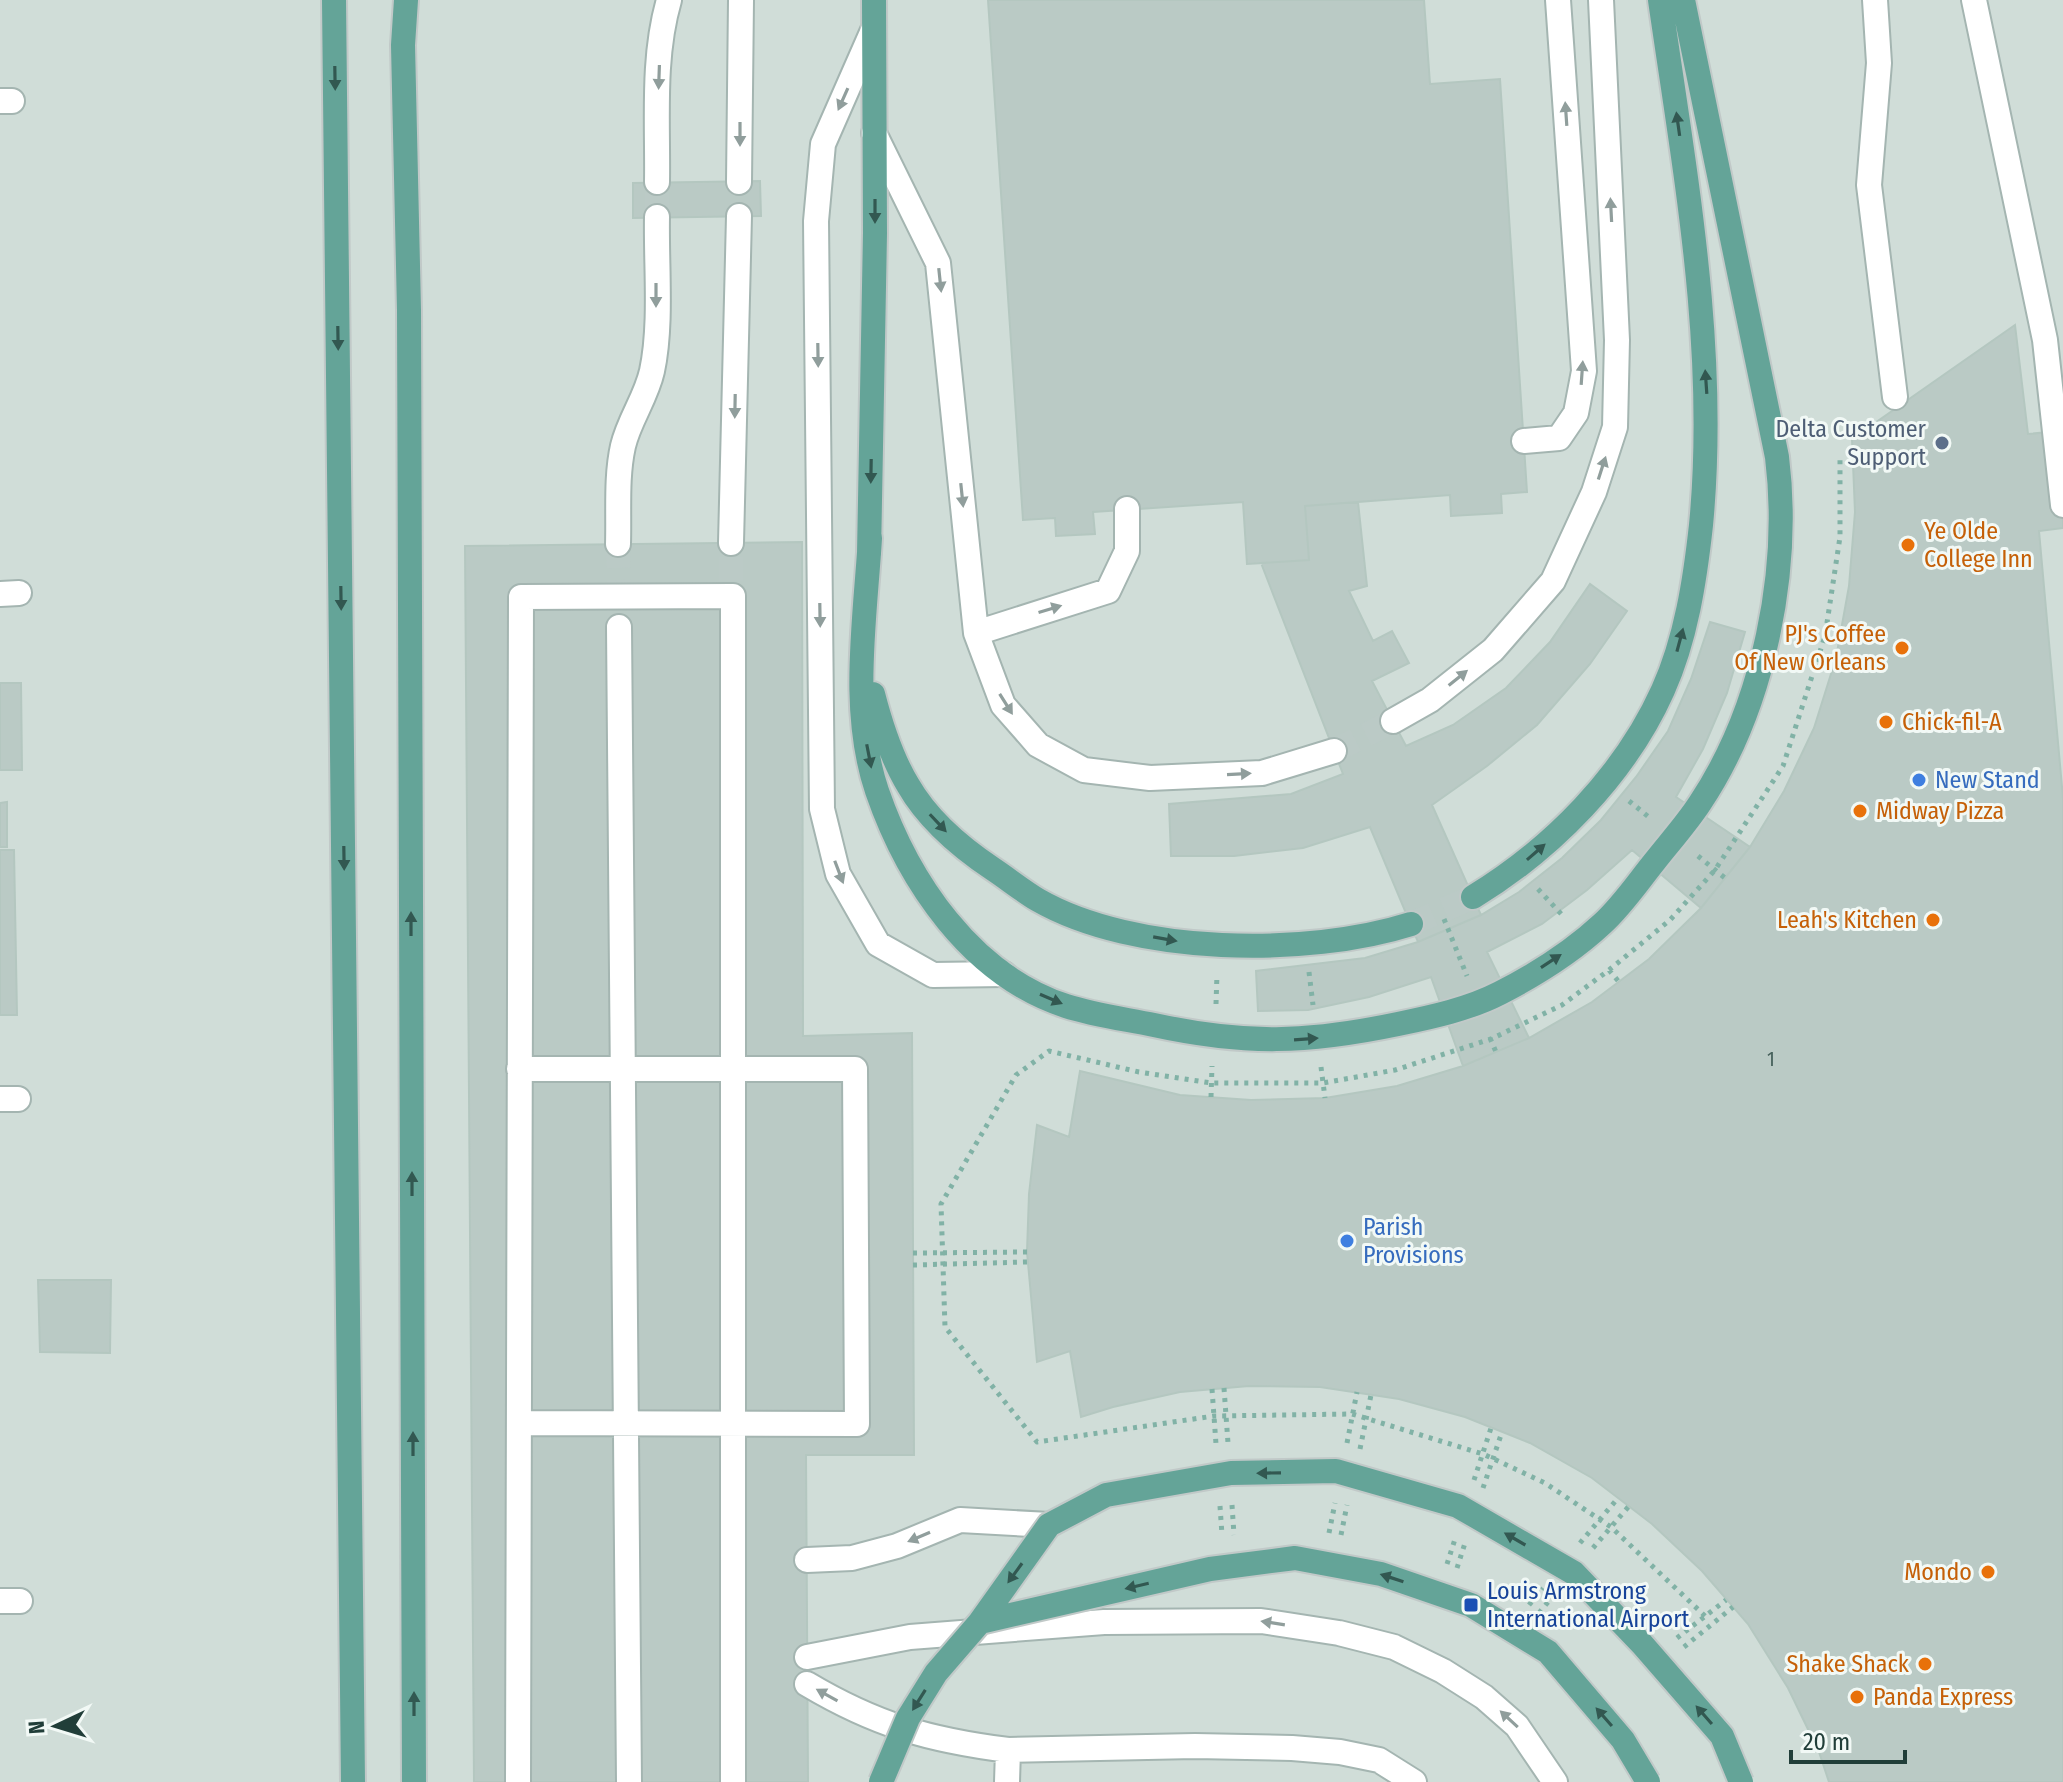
<svg xmlns="http://www.w3.org/2000/svg" width="2063" height="1782" viewBox="0 0 2063 1782" font-family="'Fira Sans Condensed',sans-serif">
	<rect width="100%" height="100%" fill="#e2ede9"/>
	<path fill="#d0ddd8" d="M 0,0 L 2063,0 L 2063,1782 L 0,1782 Z"/>
	<path fill="#bacac5" stroke="#b4c7c0" stroke-width="2" d="M 988,0 L 1424,0 L 1430,84 L 1500,79 L 1527,492 L 1501,494 L 1502,513 L 1451,516 L 1450,495 L 1305,506 L 1309,560 L 1247,564 L 1243,502 L 1093,512 L 1095,534 L 1056,536 L 1055,518 L 1023,520 Z
		M 760,181 L 761,216 L 633,218 L 633,183 Z
		M 2015,325 L 2028,434 L 2060,431 L 2054,382 L 2063,380 L 2063,528 L 2039,531 L 2063,798 L 2063,1782 L 1829,1782 L 1819,1752 L 1788,1688 L 1748,1624 L 1702,1571 L 1652,1524 L 1592,1478 L 1530,1443 L 1465,1417 L 1399,1399 L 1320,1387 L 1249,1386 L 1180,1392 L 1113,1407 L 1081,1417 L 1070,1351 L 1037,1362 L 1027,1252 L 1029,1194 L 1037,1125 L 1069,1137 L 1080,1071 L 1180,1095 L 1251,1100 L 1325,1098 L 1397,1086 L 1463,1066 L 1529,1038 L 1592,1002 L 1649,959 L 1701,908 L 1750,847 L 1784,791 L 1814,728 L 1836,658 L 1849,586 L 1855,512 L 1852,439 Z
		M 1358,502 L 1367,586 L 1349,591 L 1373,641 L 1392,631 L 1409,663 L 1372,681 L 1406,746 L 1453,725 L 1506,688 L 1550,642 L 1590,584 L 1627,611 L 1590,664 L 1537,725 L 1487,766 L 1432,805 L 1481,915 L 1418,942 L 1370,827 L 1303,848 L 1234,856 L 1171,856 L 1169,804 L 1291,794 L 1343,774 L 1261,563 L 1309,560 L 1305,506 Z
		M 802,542 L 803,1036 L 912,1033 L 914,1455 L 806,1455 L 808,1782 L 474,1782 L 465,546 Z
		M 1710,622 L 1745,632 L 1727,693 L 1703,749 L 1676,797 L 1750,847 L 1701,908 L 1632,850 L 1587,890 L 1542,924 L 1487,952 L 1529,1038 L 1463,1066 L 1431,977 L 1369,997 L 1308,1010 L 1258,1011 L 1256,971 L 1365,958 L 1418,942 L 1481,915 L 1519,892 L 1562,858 L 1601,820 L 1636,777 L 1668,731 L 1691,679 Z
		M 0,683 L 21,683 L 22,770 L 0,770 Z
		M 7,802 L 7,847 L 0,847 L 0,803 Z
		M 0,850 L 14,850 L 17,1015 L 0,1015 Z
		M 38,1280 L 111,1280 L 110,1353 L 40,1352 Z"/>
	<g fill="none" stroke-linecap="round" stroke-linejoin="round">
		<path stroke="#bbcac6" stroke-width="24" stroke-dasharray="24 12" stroke-linecap="butt" d="M 657,217 L 657,182
			M 618,544 L 619,627
			M 731,617 L 731,543
			M 1334,751 L 1393,721"/>
		<path stroke="#bbcac6" stroke-width="24" stroke-dasharray="24 12" stroke-linecap="butt" d="M 1411,924 L 1473,897"/>
		<g stroke="#a4b5b1" stroke-width="28">
			<path id="minor" d="M 1875,0 L 1879,63 L 1869,185 L 1895,397
				M 1974,0 L 2045,340 L 2063,505
				M 874,28 L 823,144 L 816,221 L 822,809 L 838,874 L 878,944 L 933,975 L 1004,974
				M 0,101 L 12,101
				M 874,133 L 938,263 L 976,633 L 1003,705 L 1038,745 L 1084,770 L 1150,778 L 1262,773 L 1334,751
				M 657,182 C 658,123 652,58 669,0
				M 739,182 L 741,0
				M 1524,441 L 1559,438 L 1576,413 L 1584,371 L 1558,0
				M 731,543 L 739,216
				M 618,544 C 619,512 616,477 623,446 C 629,420 646,398 652,371 C 662,324 656,266 657,217
				M 0,594 L 19,593
				M 619,627 L 629,1782
				M 976,633 L 1108,591 L 1127,551 L 1127,509
				M 1393,721 L 1430,700 L 1493,650 L 1553,581 L 1594,492 L 1615,427 L 1617,340 L 1601,0
				M 0,1099 L 18,1099
				M 519,1423 L 857,1424 L 855,1069 L 519,1069
				M 807,1560 L 852,1558 L 897,1546 L 960,1520 L 1049,1525
				M 0,1601 L 20,1601
				M 807,1657 L 910,1637 L 1104,1622 L 1261,1621 L 1339,1633 L 1394,1647 L 1443,1671 L 1484,1697 L 1517,1726 L 1555,1782
				M 807,1684 C 876,1725 929,1740 1008,1750
				M 518,1782 L 521,597 L 733,596 L 733,1782
				M 1007,1782 L 1008,1750 L 1195,1746 L 1292,1748 L 1340,1752 L 1379,1760 L 1414,1782"/>
		</g>
		<g stroke="#c1c9c8" stroke-width="28">
			<path id="major" d="M 334,0 L 353,1782
				M 406,0 L 403,45 L 409,310 L 414,1782
				M 870,538 C 865,621 850,711 877,791 C 908,881 971,975 1066,1006 C 1094,1015 1125,1019 1154,1025 C 1246,1045 1307,1043 1398,1024 C 1432,1017 1469,1009 1500,993 C 1535,975 1573,951 1602,924 C 1622,906 1638,882 1655,861 C 1670,842 1687,823 1700,803 C 1764,707 1791,570 1777,457 L 1683,0
				M 869,554 L 875,233 L 874,0
				M 873,694 C 881,725 891,757 908,785 C 928,820 960,847 993,869 C 1008,879 1023,891 1038,900 C 1134,955 1307,957 1411,924
				M 1473,897 C 1552,849 1625,775 1663,690 C 1686,639 1695,580 1701,525 C 1718,349 1685,174 1660,0"/>
		</g>
		<path stroke="#81b2a6" stroke-width="5" stroke-dasharray="4 6" stroke-linecap="butt" d="M 1629,801 L 1650,818
			M 1698,856 L 1725,878
			M 1538,889 L 1564,917
			M 1444,919 L 1467,976
			M 1609,970 L 1619,982
			M 1309,972 L 1313,1005
			M 1216,1004 L 1217,974
			M 1490,1038 L 1496,1052
			M 1321,1067 L 1325,1098
			M 1211,1097 L 1212,1066
			M 913,1265 L 1027,1262
			M 1212,1389 L 1216,1444
			M 1347,1443 L 1357,1392
			M 1474,1480 L 1491,1428
			M 1220,1506 L 1222,1535
			M 1329,1533 L 1335,1503
			M 1593,1548 L 1629,1506
			M 1447,1564 L 1455,1539
			M 1539,1613 L 1553,1596
			M 1705,1616 L 1611,1527 L 1545,1483 L 1483,1454 L 1352,1414 L 1214,1416 L 1037,1442 L 945,1327 L 941,1204 L 1016,1075 L 1049,1051 L 1139,1072 L 1211,1083 L 1323,1083 L 1395,1070 L 1491,1039 L 1562,1005 L 1609,970 L 1670,920 L 1715,870 L 1783,766 L 1825,636 L 1840,537 L 1840,458
			M 1677,1638 L 1726,1600
			M 1684,1647 L 1733,1607"/>
		<use href="#minor" stroke="#fff" stroke-width="24"/>
		<use href="#major" stroke="#64a498" stroke-width="24"/>
		<g stroke="#c1c9c8" stroke-width="28" stroke-linecap="butt">
			<path id="major-bridge" d="M 980,1622 L 1049,1525 L 1106,1495 L 1231,1473 L 1336,1471 L 1458,1506 L 1574,1573 L 1642,1644 L 1722,1736 L 1741,1782
				M 881,1782 L 908,1718 L 936,1673 L 980,1622 L 1210,1569 L 1295,1558 L 1381,1574 L 1471,1605 L 1548,1652 L 1623,1740 L 1648,1782"/>
		</g>
		<path stroke="#81b2a6" stroke-width="5" stroke-dasharray="4 6" stroke-linecap="butt" d="M 913,1253 L 1027,1252
			M 1224,1388 L 1228,1443
			M 1360,1449 L 1371,1395
			M 1483,1488 L 1502,1432
			M 1232,1505 L 1234,1535
			M 1341,1535 L 1347,1505
			M 1580,1543 L 1618,1498
			M 1457,1568 L 1465,1543
			M 1529,1605 L 1543,1588"/>
		<use href="#major-bridge" stroke="#64a498" stroke-width="24"/>
	</g>
	<defs><path id="oneway-solid" d="M-6-.8H1V-3.2L6.5 0L1 3.2V.8H-6Z" transform="scale(2)"/></defs>
	<g fill="#909e9c">
		<use href="#oneway-solid" transform="translate(659 77) rotate(92)"/>
		<use href="#oneway-solid" transform="translate(843 99) rotate(114)"/>
		<use href="#oneway-solid" transform="translate(1566 114) rotate(-94)"/>
		<use href="#oneway-solid" transform="translate(740 134) rotate(90)"/>
		<use href="#oneway-solid" transform="translate(1611 210) rotate(-93)"/>
		<use href="#oneway-solid" transform="translate(940 280) rotate(84)"/>
		<use href="#oneway-solid" transform="translate(656 295) rotate(90)"/>
		<use href="#oneway-solid" transform="translate(818 355) rotate(89)"/>
		<use href="#oneway-solid" transform="translate(1582 373) rotate(-86)"/>
		<use href="#oneway-solid" transform="translate(735 406) rotate(91)"/>
		<use href="#oneway-solid" transform="translate(1602 468) rotate(-72)"/>
		<use href="#oneway-solid" transform="translate(962 495) rotate(84)"/>
		<use href="#oneway-solid" transform="translate(1050 609) rotate(-17)"/>
		<use href="#oneway-solid" transform="translate(820 615) rotate(89)"/>
		<use href="#oneway-solid" transform="translate(1458 678) rotate(-39)"/>
		<use href="#oneway-solid" transform="translate(1006 704) rotate(58)"/>
		<use href="#oneway-solid" transform="translate(1239 774) rotate(-3)"/>
		<use href="#oneway-solid" transform="translate(839 872) rotate(69)"/>
		<use href="#oneway-solid" transform="translate(919 1537) rotate(157)"/>
		<use href="#oneway-solid" transform="translate(1273 1623) rotate(-171)"/>
		<use href="#oneway-solid" transform="translate(827 1695) rotate(-151)"/>
		<use href="#oneway-solid" transform="translate(1509 1719) rotate(-137)"/>
	</g>
	<g fill="#325851">
		<use href="#oneway-solid" transform="translate(335 78) rotate(89)"/>
		<use href="#oneway-solid" transform="translate(1678 124) rotate(-98)"/>
		<use href="#oneway-solid" transform="translate(875 211) rotate(90)"/>
		<use href="#oneway-solid" transform="translate(338 338) rotate(89)"/>
		<use href="#oneway-solid" transform="translate(1706 382) rotate(-94)"/>
		<use href="#oneway-solid" transform="translate(871 471) rotate(91)"/>
		<use href="#oneway-solid" transform="translate(341 598) rotate(89)"/>
		<use href="#oneway-solid" transform="translate(1680 640) rotate(-75)"/>
		<use href="#oneway-solid" transform="translate(869 756) rotate(79)"/>
		<use href="#oneway-solid" transform="translate(938 823) rotate(47)"/>
		<use href="#oneway-solid" transform="translate(1536 852) rotate(-41)"/>
		<use href="#oneway-solid" transform="translate(344 858) rotate(89)"/>
		<use href="#oneway-solid" transform="translate(411 924) rotate(-90)"/>
		<use href="#oneway-solid" transform="translate(1165 939) rotate(10)"/>
		<use href="#oneway-solid" transform="translate(1551 961) rotate(-33)"/>
		<use href="#oneway-solid" transform="translate(1051 999) rotate(23)"/>
		<use href="#oneway-solid" transform="translate(1306 1039) rotate(-4)"/>
		<use href="#oneway-solid" transform="translate(412 1184) rotate(-90)"/>
		<use href="#oneway-solid" transform="translate(413 1444) rotate(-90)"/>
		<use href="#oneway-solid" transform="translate(1269 1473) rotate(179)"/>
		<use href="#oneway-solid" transform="translate(1515 1539) rotate(-150)"/>
		<use href="#oneway-solid" transform="translate(1015 1573) rotate(126)"/>
		<use href="#oneway-solid" transform="translate(1392 1578) rotate(-162)"/>
		<use href="#oneway-solid" transform="translate(1137 1586) rotate(167)"/>
		<use href="#oneway-solid" transform="translate(919 1700) rotate(122)"/>
		<use href="#oneway-solid" transform="translate(414 1704) rotate(-90)"/>
		<use href="#oneway-solid" transform="translate(1704 1715) rotate(-131)"/>
		<use href="#oneway-solid" transform="translate(1604 1717) rotate(-131)"/>
	</g>
	<circle fill="#5c6f8a" stroke="#f2f9f6" stroke-width="3" cx="1942" cy="443" r="8"/>
	<g fill="#e8710a" stroke="#f2f9f6" stroke-width="3">
		<circle cx="1908" cy="545" r="8"/>
		<circle cx="1902" cy="648" r="8"/>
		<circle cx="1886" cy="722" r="8"/>
		<circle cx="1860" cy="811" r="8"/>
		<circle cx="1933" cy="920" r="8"/>
		<circle cx="1988" cy="1572" r="8"/>
		<circle cx="1925" cy="1664" r="8"/>
		<circle cx="1857" cy="1697" r="8"/>
	</g>
	<g fill="#3f7fe0" stroke="#f2f9f6" stroke-width="3">
		<circle cx="1919" cy="780" r="8"/>
		<circle cx="1347" cy="1241" r="8"/>
	</g>
	<rect fill="#1a4fb4" stroke="#f2f9f6" stroke-width="3" x="1463" y="1597" width="16" height="16" rx="4"/>
	<g text-anchor="middle" dominant-baseline="central" stroke-width="6" stroke-linejoin="round" paint-order="stroke">
		<g font-size="20" fill="#47615c">
			<text x="1771" y="1059">1</text>
		</g>
		<g font-size="24" fill="#4e5e75" stroke="#f2f9f6" text-anchor="end">
			<text x="1926" y="429">Delta Customer<tspan x="1926" dy="28">Support</tspan></text>
		</g>
		<g font-size="24" fill="#c56008" stroke="#f2f9f6" text-anchor="start">
			<text x="1924" y="531">Ye Olde<tspan x="1924" dy="28">College Inn</tspan></text>
			<text x="1886" y="634" text-anchor="end">PJ's Coffee<tspan x="1886" dy="28">Of New Orleans</tspan></text>
			<text x="1902" y="722">Chick-fil-A</text>
			<text x="1876" y="811">Midway Pizza</text>
			<text x="1917" y="920" text-anchor="end">Leah's Kitchen</text>
			<text x="1972" y="1572" text-anchor="end">Mondo</text>
			<text x="1909" y="1664" text-anchor="end">Shake Shack</text>
			<text x="1873" y="1697">Panda Express</text>
		</g>
		<g font-size="24" fill="#366cbe" stroke="#f2f9f6" text-anchor="start">
			<text x="1935" y="780">New Stand</text>
			<text x="1363" y="1227">Parish<tspan x="1363" dy="28">Provisions</tspan></text>
		</g>
		<g font-size="24" fill="#164399" stroke="#f2f9f6" text-anchor="start">
			<text x="1487" y="1591">Louis Armstrong<tspan x="1487" dy="28">International Airport</tspan></text>
		</g>
	</g>
	<g transform="translate(56 1726) rotate(266)" stroke="#f2f9f6" stroke-width="6" paint-order="stroke">
	<path d="M0-6L14 30L0 20L-14 30Z" fill="#213e39"/>
	<text y="-12" font-size="22" font-weight="bold" text-anchor="middle" fill="#213e39">N</text>
	</g>
	<path d="M1791 1750v12h114v-12" fill="none" stroke="#213e39" stroke-width="4"/>
	<text x="1803" y="1750" font-size="24" fill="#213e39" stroke="#f2f9f6" stroke-width="6" paint-order="stroke">20 m</text>
</svg>
